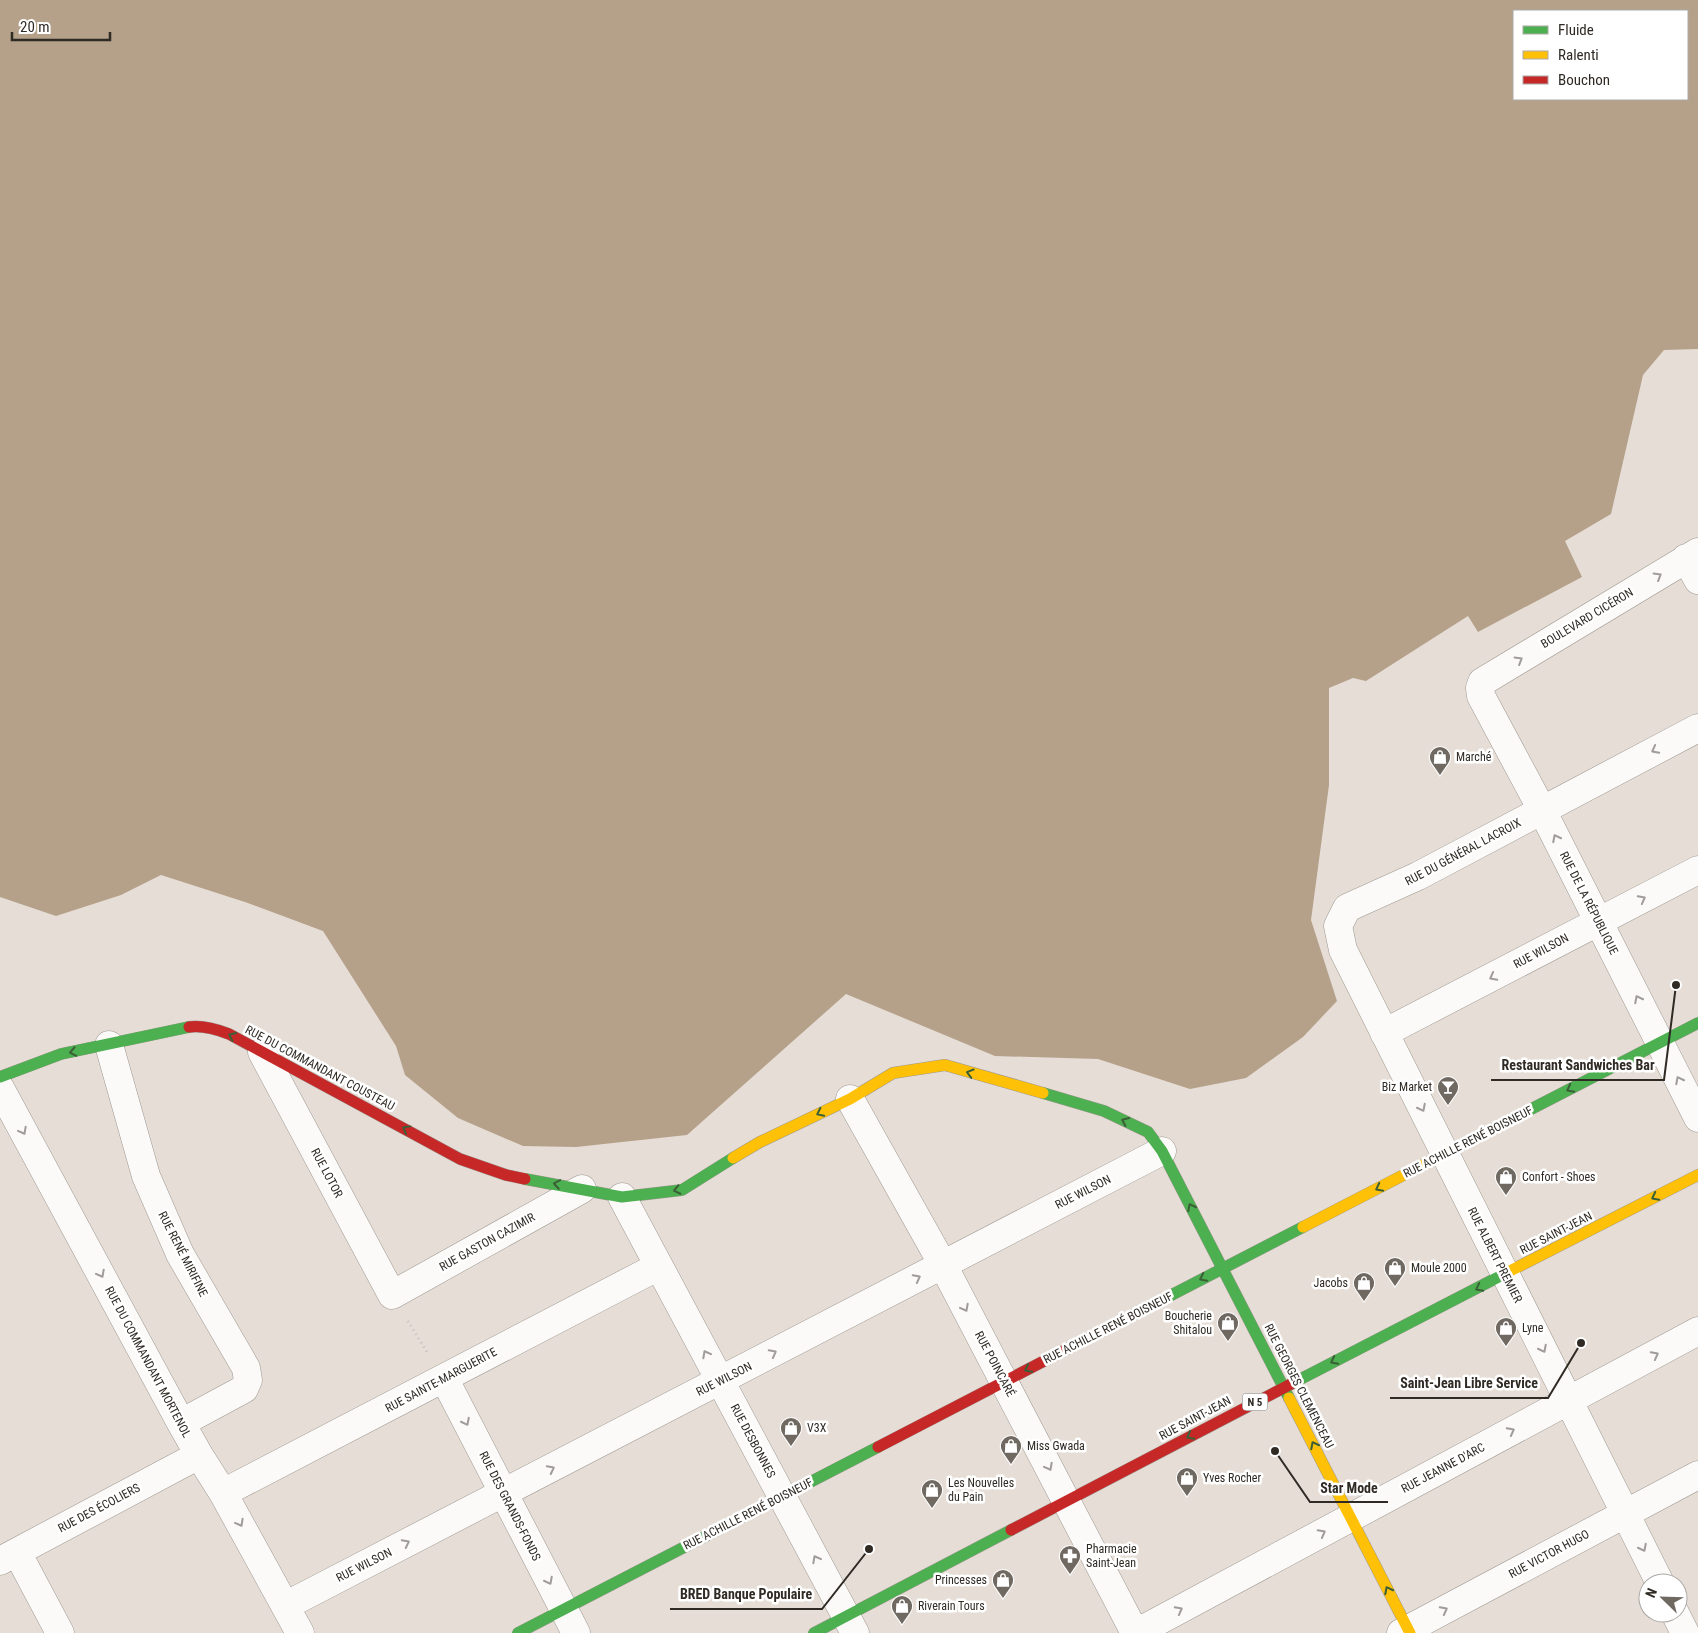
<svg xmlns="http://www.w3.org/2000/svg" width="1698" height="1633" viewBox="0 0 1698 1633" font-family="'Roboto Condensed',sans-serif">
	<rect width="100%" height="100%" fill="#e6ded6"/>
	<path fill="#b5a08a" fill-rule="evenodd" d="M 0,0 L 1698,0 L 1698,349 L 1664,350 L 1643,375 L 1611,514 L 1565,541 L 1582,577 L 1478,632 L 1468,616 L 1366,681 L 1353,678 L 1329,688 L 1329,785 L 1311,920 L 1337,1001 L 1303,1037 L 1246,1078 L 1190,1089 L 1098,1059 L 995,1056 L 846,994 L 687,1135 L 576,1147 L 523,1146 L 458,1118 L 405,1075 L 396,1046 L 323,931 L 245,902 L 161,875 L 121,895 L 56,916 L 0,897 ZM 1514,11 L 1687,11 L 1687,99 L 1514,99 Z"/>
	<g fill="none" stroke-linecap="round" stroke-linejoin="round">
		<g stroke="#9f9992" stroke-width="29">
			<path id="street" d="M 1698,552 L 1482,682 L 1480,688 L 1481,696 L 1542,810 L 1698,1118
				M 1686,558 L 1698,580
				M 1384,1033 L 1698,870
				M 109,1045 L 146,1176 L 180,1254 L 246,1368 L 248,1380 L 244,1389 L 181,1423
				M 262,1052 L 392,1295 L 582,1189
				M 0,1088 L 181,1423 L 199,1455 L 223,1493 L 300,1633
				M 850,1099 L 943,1265 L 1135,1633
				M 622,1197 L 855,1633
				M 444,1378 L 576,1633
				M 223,1493 L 659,1266
				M 17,1552 L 60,1633
				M 0,1561 L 199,1455
				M 1660,1583 L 1343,950 L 1338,926 L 1347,908 L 1418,876 L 1698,728
				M 285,1606 L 1162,1151
				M 1675,1613 L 1685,1633
				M 1136,1633 L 1698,1331
				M 1401,1633 L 1698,1475"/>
		</g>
		<g stroke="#9f9992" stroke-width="12">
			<path id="fast" d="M 0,1077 L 61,1054 L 189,1027
				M 1043,1093 L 1104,1111 L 1148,1132 L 1162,1151 L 1289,1398
				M 1481,1135 L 1698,1023
				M 525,1179 L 622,1197 L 682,1190 L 733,1158
				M 1127,1318 L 1303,1227
				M 1291,1384 L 1508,1272
				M 518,1633 L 878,1447
				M 814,1633 L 1011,1530"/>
		</g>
		<g stroke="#9f9992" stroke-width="12">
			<path id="slow" d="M 733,1158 L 760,1142 L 850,1099 L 893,1073 L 945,1065 L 1043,1093
				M 1303,1227 L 1481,1135
				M 1508,1272 L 1698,1175
				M 1289,1398 L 1410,1633"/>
		</g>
		<g stroke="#9f9992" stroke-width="12">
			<path id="jam" d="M 189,1027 C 203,1025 216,1029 229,1034 L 460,1159 L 506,1175 L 525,1179
				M 878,1447 L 1127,1318
				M 1011,1530 L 1291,1384"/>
		</g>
		<path stroke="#c4c2c0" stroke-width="3" stroke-dasharray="1 4" stroke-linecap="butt" d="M 408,1321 L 427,1352"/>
		<use href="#street" stroke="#fbfaf9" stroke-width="28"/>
		<use href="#fast" stroke="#4caf50" stroke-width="11"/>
		<use href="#slow" stroke="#ffc107" stroke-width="11"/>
		<use href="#jam" stroke="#c62828" stroke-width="11"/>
	</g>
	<defs><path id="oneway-chevron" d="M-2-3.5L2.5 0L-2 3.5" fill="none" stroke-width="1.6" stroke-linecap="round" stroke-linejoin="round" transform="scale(1.25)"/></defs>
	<g stroke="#9f9c99">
		<use href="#oneway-chevron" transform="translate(1658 576) rotate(-31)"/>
		<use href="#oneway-chevron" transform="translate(1519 660) rotate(-31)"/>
		<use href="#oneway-chevron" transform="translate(1655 750) rotate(152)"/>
		<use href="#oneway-chevron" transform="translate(1556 838) rotate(-117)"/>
		<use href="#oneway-chevron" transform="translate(1642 899) rotate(-28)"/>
		<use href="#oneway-chevron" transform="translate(1493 977) rotate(152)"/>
		<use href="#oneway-chevron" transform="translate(1638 999) rotate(-117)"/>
		<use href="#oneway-chevron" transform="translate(1679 1080) rotate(-117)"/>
		<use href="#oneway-chevron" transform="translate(1422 1108) rotate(63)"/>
		<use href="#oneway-chevron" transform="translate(23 1131) rotate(62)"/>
		<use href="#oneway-chevron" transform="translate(101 1274) rotate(62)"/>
		<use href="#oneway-chevron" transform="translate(917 1278) rotate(-28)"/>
		<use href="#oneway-chevron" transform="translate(965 1308) rotate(62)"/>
		<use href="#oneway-chevron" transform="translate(1543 1349) rotate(63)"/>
		<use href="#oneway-chevron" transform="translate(773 1353) rotate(-28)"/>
		<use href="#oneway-chevron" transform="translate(706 1354) rotate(-118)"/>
		<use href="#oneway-chevron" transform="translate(1655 1355) rotate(-28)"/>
		<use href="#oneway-chevron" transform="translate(466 1422) rotate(63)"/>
		<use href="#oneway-chevron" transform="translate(1511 1431) rotate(-28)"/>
		<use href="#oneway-chevron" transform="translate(1049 1467) rotate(62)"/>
		<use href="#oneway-chevron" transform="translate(551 1469) rotate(-27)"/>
		<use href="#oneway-chevron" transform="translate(240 1523) rotate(61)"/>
		<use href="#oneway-chevron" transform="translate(1322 1533) rotate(-28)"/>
		<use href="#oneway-chevron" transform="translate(406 1543) rotate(-27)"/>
		<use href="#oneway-chevron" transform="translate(1643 1548) rotate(63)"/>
		<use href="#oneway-chevron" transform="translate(816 1559) rotate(-118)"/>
		<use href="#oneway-chevron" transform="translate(549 1581) rotate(63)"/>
		<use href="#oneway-chevron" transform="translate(1179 1610) rotate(-28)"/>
		<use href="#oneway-chevron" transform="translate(1444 1610) rotate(-28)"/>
	</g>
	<g stroke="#3b5f36">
		<use href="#oneway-chevron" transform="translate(232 1036) rotate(-155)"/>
		<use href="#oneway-chevron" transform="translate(73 1052) rotate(169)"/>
		<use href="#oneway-chevron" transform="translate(970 1073) rotate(-164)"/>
		<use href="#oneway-chevron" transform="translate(1570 1089) rotate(153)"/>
		<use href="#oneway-chevron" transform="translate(820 1113) rotate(154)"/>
		<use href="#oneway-chevron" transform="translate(1125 1121) rotate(-155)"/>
		<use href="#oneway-chevron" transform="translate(406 1129) rotate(-151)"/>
		<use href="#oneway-chevron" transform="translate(557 1184) rotate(-170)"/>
		<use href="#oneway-chevron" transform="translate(1379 1188) rotate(153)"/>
		<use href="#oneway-chevron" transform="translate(677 1190) rotate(168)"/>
		<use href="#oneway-chevron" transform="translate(1655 1197) rotate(153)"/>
		<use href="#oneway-chevron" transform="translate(1191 1207) rotate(-117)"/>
		<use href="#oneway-chevron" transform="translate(1203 1278) rotate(153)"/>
		<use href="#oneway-chevron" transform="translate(1479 1288) rotate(153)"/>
		<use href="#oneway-chevron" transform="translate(1334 1361) rotate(153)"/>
		<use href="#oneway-chevron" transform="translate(1028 1369) rotate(153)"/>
		<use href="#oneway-chevron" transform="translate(1190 1436) rotate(152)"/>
		<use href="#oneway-chevron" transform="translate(1314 1445) rotate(-117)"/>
		<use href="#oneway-chevron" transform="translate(1388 1590) rotate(-117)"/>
	</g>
	<defs>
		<g id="shop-pin" transform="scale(1.125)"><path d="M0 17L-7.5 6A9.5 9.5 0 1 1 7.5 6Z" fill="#6f6962" stroke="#fff"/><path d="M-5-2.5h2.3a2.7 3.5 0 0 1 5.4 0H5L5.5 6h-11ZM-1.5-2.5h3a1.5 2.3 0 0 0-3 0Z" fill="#fff"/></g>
		<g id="bar-pin" transform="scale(1.125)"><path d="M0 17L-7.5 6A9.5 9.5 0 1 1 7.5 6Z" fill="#6f6962" stroke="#fff"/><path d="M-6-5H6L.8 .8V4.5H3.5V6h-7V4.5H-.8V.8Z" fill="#fff"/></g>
		<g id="pharmacy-pin" transform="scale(1.125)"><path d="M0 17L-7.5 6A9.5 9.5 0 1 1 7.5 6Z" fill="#6f6962" stroke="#fff"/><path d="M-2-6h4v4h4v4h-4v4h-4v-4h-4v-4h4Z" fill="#fff"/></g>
	</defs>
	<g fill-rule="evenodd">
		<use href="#shop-pin" x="1440" y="757"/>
		<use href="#bar-pin" x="1448" y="1087"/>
		<use href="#shop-pin" x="1506" y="1177"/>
		<use href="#shop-pin" x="1395" y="1268"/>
		<use href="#shop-pin" x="1364" y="1283"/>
		<use href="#shop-pin" x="1228" y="1323"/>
		<use href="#shop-pin" x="1506" y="1328"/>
		<use href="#shop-pin" x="791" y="1428"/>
		<use href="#shop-pin" x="1011" y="1446"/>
		<use href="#shop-pin" x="1187" y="1478"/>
		<use href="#shop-pin" x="932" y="1490"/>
		<use href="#pharmacy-pin" x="1070" y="1556"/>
		<use href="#shop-pin" x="1003" y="1580"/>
		<use href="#shop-pin" x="902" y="1606"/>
	</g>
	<g text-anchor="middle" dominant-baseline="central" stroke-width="5" stroke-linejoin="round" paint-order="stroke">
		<rect fill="#fff" stroke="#6d6a66" stroke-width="1" x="1242.5" y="1393.5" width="25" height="17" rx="4"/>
		<g font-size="11" font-weight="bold" fill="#2f2a24">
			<text x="1255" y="1402">N 5</text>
		</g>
		<g font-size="12" fill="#2f2a24" stroke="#fff">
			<text transform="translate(1587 618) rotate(-31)">BOULEVARD CICÉRON</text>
			<text transform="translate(1463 852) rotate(-28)">RUE DU GÉNÉRAL LACROIX</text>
			<text transform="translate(1589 903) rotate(63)">RUE DE LA RÉPUBLIQUE</text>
			<text transform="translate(1541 951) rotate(-28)">RUE WILSON</text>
			<text transform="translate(320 1068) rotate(28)">RUE DU COMMANDANT COUSTEAU</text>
			<text transform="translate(1468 1142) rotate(-27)">RUE ACHILLE RENÉ BOISNEUF</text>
			<text transform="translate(327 1173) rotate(62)">RUE LOTOR</text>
			<text transform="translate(1083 1192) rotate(-27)">RUE WILSON</text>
			<text transform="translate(1556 1233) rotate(-27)">RUE SAINT-JEAN</text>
			<text transform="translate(487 1242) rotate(-29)">RUE GASTON CAZIMIR</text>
			<text transform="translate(183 1254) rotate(63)">RUE RENÉ MIRIFINE</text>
			<text transform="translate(1495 1255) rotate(63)">RUE ALBERT PREMIER</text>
			<text transform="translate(1108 1328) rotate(-27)">RUE ACHILLE RENÉ BOISNEUF</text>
			<text transform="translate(148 1362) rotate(62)">RUE DU COMMANDANT MORTENOL</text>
			<text transform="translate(995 1364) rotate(62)">RUE POINCARÉ</text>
			<text transform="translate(724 1379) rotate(-27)">RUE WILSON</text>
			<text transform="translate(441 1380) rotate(-28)">RUE SAINTE-MARGUERITE</text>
			<text transform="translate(1299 1386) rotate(63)">RUE GEORGES CLEMENCEAU</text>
			<text transform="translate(1195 1418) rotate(-28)">RUE SAINT-JEAN</text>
			<text transform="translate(753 1441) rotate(62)">RUE DESBONNES</text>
			<text transform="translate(1443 1468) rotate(-28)">RUE JEANNE D'ARC</text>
			<text transform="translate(510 1506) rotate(63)">RUE DES GRANDS-FONDS</text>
			<text transform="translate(99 1508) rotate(-28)">RUE DES ÉCOLIERS</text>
			<text transform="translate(748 1514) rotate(-27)">RUE ACHILLE RENÉ BOISNEUF</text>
			<text transform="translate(1549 1554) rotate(-28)">RUE VICTOR HUGO</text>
			<text transform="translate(364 1565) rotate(-27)">RUE WILSON</text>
		</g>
		<g font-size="12" fill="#2f2a24" stroke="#fff" text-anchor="start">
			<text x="1456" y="757">Marché</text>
			<text x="1432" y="1087" text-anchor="end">Biz Market</text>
			<text x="1522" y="1177">Confort - Shoes</text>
			<text x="1411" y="1268">Moule 2000</text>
			<text x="1348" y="1283" text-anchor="end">Jacobs</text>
			<text x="1212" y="1316" text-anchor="end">Boucherie<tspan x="1212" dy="14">Shitalou</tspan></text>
			<text x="1522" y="1328">Lyne</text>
			<text x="807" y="1428">V3X</text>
			<text x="1027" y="1446">Miss Gwada</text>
			<text x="1203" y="1478">Yves Rocher</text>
			<text x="948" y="1483">Les Nouvelles<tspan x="948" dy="14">du Pain</tspan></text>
			<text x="1086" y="1549">Pharmacie<tspan x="1086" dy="14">Saint-Jean</tspan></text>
			<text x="987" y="1580" text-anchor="end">Princesses</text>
			<text x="918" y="1606">Riverain Tours</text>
		</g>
	</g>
	<path fill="none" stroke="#2f2a24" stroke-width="2" d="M1676 985L1664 1080H1491M1581 1343L1548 1398H1390M1275 1451L1310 1502H1388M869 1549L822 1609H670"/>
	<g fill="#2f2a24" stroke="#fff" stroke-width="2">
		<circle cx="1676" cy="985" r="5"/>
		<circle cx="1581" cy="1343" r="5"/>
		<circle cx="1275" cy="1451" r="5"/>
		<circle cx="869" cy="1549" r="5"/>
	</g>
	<g font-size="14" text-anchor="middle" font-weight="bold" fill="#2f2a24" stroke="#fff" stroke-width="5" stroke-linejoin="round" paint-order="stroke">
		<text x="1578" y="1070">Restaurant Sandwiches Bar</text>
		<text x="1469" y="1388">Saint-Jean Libre Service</text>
		<text x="1349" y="1493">Star Mode</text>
		<text x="746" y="1599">BRED Banque Populaire</text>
	</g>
	<rect x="1513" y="10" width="175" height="90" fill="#ffffff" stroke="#acaaa7"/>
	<rect x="1523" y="26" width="25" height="8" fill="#4caf50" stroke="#acaaa7"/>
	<text x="1558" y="35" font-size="15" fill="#2f2a24">Fluide</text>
	<rect x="1523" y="51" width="25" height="8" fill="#ffc107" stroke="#acaaa7"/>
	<text x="1558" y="60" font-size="15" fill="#2f2a24">Ralenti</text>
	<rect x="1523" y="76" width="25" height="8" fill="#c62828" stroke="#acaaa7"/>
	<text x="1558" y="85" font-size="15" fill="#2f2a24">Bouchon</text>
	<g transform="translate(1663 1598) rotate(293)"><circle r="24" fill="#ffffff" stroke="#acaaa7"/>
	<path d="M0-4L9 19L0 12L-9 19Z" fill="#6f6962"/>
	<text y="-8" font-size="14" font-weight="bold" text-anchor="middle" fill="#2f2a24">N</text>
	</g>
	<path d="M12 32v8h98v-8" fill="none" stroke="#2f2a24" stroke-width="2.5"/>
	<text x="20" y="32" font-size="15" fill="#2f2a24" stroke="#ffffff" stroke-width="4" paint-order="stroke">20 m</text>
</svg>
